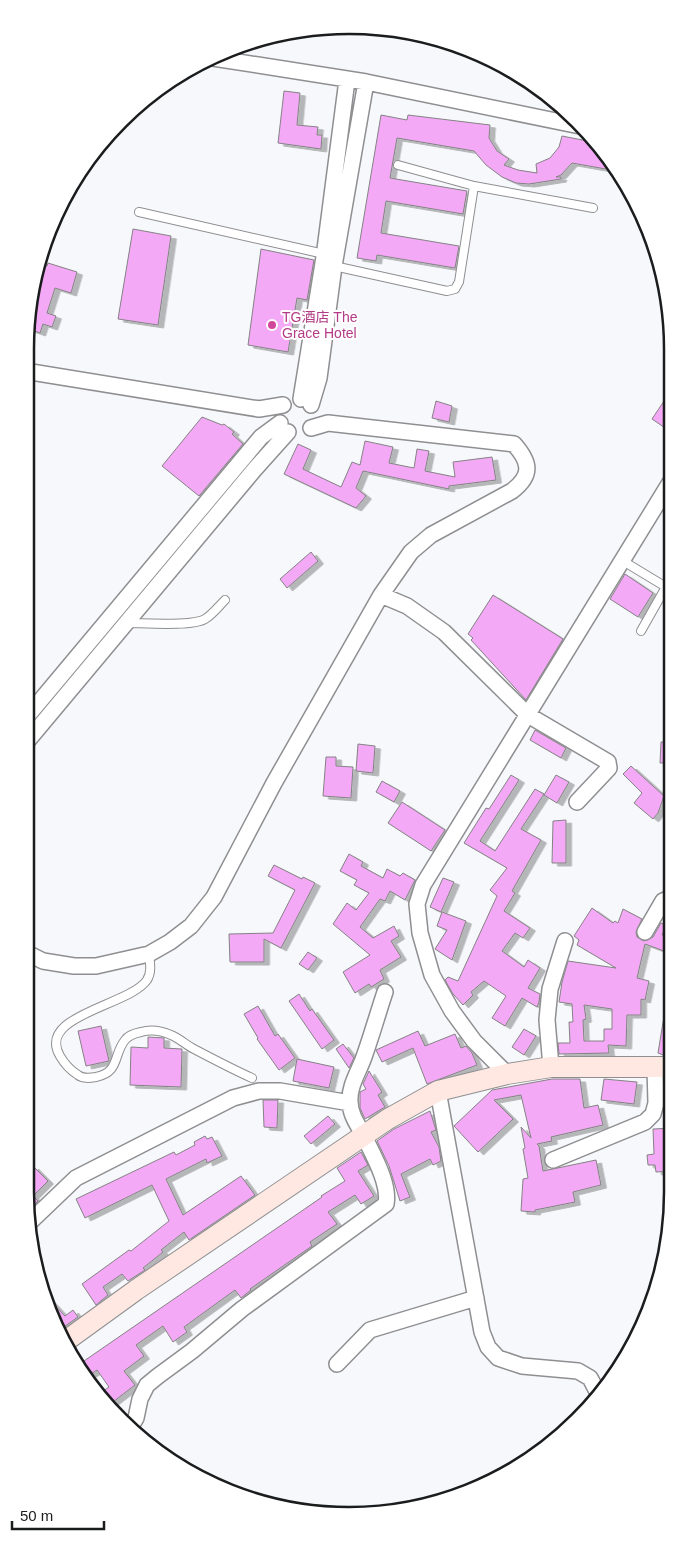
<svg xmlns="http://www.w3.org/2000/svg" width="698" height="1541" viewBox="0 0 698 1541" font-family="Arial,'Noto Sans SC',sans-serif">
	<defs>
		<filter id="shadow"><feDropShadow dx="5.5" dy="3" stdDeviation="0" flood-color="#0004"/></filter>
	</defs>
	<rect width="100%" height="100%" fill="#f7f8fb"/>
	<path fill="#f3a9f5" stroke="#848284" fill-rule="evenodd" filter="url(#shadow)" d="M 284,91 L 300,93 L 297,125 L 318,127 L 317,135 L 322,135 L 321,149 L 278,143 Z
		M 381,115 L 407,120 L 408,115 L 490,125 L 489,138 L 497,151 L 509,159 L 504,165 L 518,170 L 537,173 L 536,164 L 550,158 L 559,147 L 562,136 L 598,143 L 606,152 L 617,171 L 572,163 L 561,175 L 556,177 L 561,177 L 561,179 L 529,184 L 516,183 L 502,177 L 486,165 L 474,151 L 397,138 L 390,178 L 467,191 L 463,214 L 386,201 L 381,233 L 459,246 L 455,268 L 377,255 L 376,261 L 357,258 Z
		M 133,229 L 171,236 L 158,325 L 118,319 Z
		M 261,249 L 314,260 L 307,300 L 297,298 L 288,352 L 248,345 Z
		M 48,263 L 77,272 L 71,293 L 55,288 L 47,313 L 56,316 L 52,327 L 43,324 L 40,333 L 29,329 L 42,264 L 47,266 Z
		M 670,392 L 670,405 L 671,432 L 652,419 Z
		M 436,401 L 452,406 L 449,422 L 432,418 Z
		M 202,417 L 222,425 L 224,424 L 234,432 L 232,434 L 243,444 L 199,496 L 162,466 Z
		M 365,441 L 393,447 L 389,463 L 414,468 L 417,449 L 429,451 L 425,471 L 455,477 L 453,462 L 492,457 L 496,480 L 449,486 L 449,489 L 363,471 L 356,488 L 366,496 L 356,508 L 284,474 L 298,444 L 311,450 L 303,469 L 341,487 L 352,462 L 360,465 Z
		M 311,552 L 318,561 L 287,588 L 280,579 Z
		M 625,574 L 653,593 L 638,617 L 610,599 Z
		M 493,595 L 563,639 L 526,700 L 471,640 L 473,638 L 468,634 Z
		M 535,730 L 566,748 L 561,758 L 530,740 Z
		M 661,742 L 672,742 L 672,763 L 660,763 Z
		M 358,744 L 375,746 L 373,773 L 356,771 Z
		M 326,757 L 336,757 L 336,766 L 353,767 L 351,798 L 323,796 Z
		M 631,766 L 664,796 L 658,813 L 653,819 L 634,803 L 642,793 L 623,774 Z
		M 511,775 L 519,780 L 480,841 L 495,851 L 535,789 L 544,794 L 521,829 L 541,840 L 512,891 L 515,893 L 504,911 L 530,928 L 523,938 L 515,933 L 502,951 L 524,967 L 528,960 L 540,968 L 528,988 L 540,994 L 539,1002 L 537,1007 L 522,998 L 505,1026 L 492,1018 L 506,996 L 484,981 L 471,992 L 473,995 L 463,1005 L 453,994 L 445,980 L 448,977 L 458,981 L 497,896 L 490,890 L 507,868 L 464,843 L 486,808 L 489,809 Z
		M 556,775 L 569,782 L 557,803 L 544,795 Z
		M 382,781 L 400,791 L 394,802 L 376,792 Z
		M 402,802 L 445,830 L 431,851 L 388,823 Z
		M 566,820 L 566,863 L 552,863 L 553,821 Z
		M 349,854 L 363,862 L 361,866 L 383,878 L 387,869 L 400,876 L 403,873 L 415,880 L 405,900 L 390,891 L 385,901 L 380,899 L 360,927 L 373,938 L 394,926 L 399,936 L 391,941 L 401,957 L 380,970 L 384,979 L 371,987 L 369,984 L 355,993 L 343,972 L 370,955 L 333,924 L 347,903 L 356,910 L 369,893 L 354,885 L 357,880 L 340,871 Z
		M 274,865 L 302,879 L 303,877 L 315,883 L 281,948 L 264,939 L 264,962 L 230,962 L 229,934 L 273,933 L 295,890 L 268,876 Z
		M 443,878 L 454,882 L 441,912 L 430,907 Z
		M 592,908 L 613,923 L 615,921 L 618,923 L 623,909 L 642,919 L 636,932 L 637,937 L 644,941 L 653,937 L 661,923 L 666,925 L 662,935 L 672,938 L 672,954 L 645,944 L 637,978 L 649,981 L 645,1000 L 641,999 L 641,1015 L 627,1015 L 626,1046 L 608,1045 L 609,1053 L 559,1054 L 558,1043 L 570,1043 L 569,1022 L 573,1022 L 572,1004 L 559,1002 L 562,982 L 568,961 L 616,968 L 577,945 L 579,940 L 574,936 ZM 584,1005 L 612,1009 L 612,1029 L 604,1029 L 604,1041 L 584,1041 L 583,1020 L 586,1019 Z
		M 442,912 L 466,921 L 452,960 L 435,949 L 447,930 L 437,926 Z
		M 308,952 L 317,958 L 308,970 L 299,964 Z
		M 299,994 L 310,1011 L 312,1009 L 334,1040 L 322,1049 L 289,1001 Z
		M 667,998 L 672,999 L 673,1054 L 663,1055 L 658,1053 Z
		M 258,1006 L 275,1036 L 278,1034 L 295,1058 L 279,1070 L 257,1039 L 258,1038 L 244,1014 Z
		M 101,1026 L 109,1061 L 86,1066 L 78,1031 Z
		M 524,1029 L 536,1036 L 524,1055 L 512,1047 Z
		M 418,1031 L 425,1046 L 455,1034 L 461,1048 L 466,1046 L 472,1053 L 477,1065 L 427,1084 L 413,1048 L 382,1062 L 376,1050 Z
		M 148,1037 L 164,1038 L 164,1048 L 182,1049 L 181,1087 L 130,1085 L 131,1047 L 148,1048 Z
		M 343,1044 L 354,1058 L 349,1068 L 336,1049 Z
		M 297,1059 L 334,1067 L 329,1088 L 293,1081 Z
		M 369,1071 L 382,1092 L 378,1095 L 385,1107 L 365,1119 L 360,1108 L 360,1092 L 366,1089 L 363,1084 Z
		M 552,1079 L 580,1079 L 584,1108 L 598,1105 L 603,1125 L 551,1137 L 552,1141 L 537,1144 L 539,1146 L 543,1171 L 596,1160 L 601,1185 L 573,1192 L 575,1202 L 535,1210 L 535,1212 L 521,1211 L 523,1179 L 528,1178 L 523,1149 L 525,1148 L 521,1127 L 531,1138 L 521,1095 L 494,1100 L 513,1119 L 478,1152 L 454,1126 L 492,1090 Z
		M 604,1079 L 637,1082 L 634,1104 L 601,1100 Z
		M 263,1100 L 278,1100 L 277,1128 L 264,1127 Z
		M 430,1111 L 436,1130 L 431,1132 L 439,1147 L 441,1161 L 433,1165 L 430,1159 L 401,1174 L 410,1197 L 400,1201 L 389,1166 L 377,1141 L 394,1129 Z
		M 328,1116 L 335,1124 L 311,1144 L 304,1136 Z
		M 673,1128 L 673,1171 L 656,1172 L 655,1165 L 648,1165 L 647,1155 L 654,1154 L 653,1129 Z
		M 205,1136 L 207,1139 L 212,1137 L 222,1156 L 207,1163 L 206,1159 L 166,1179 L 183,1215 L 241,1176 L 255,1195 L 189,1240 L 184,1232 L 161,1250 L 163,1252 L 143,1268 L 145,1270 L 128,1281 L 122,1274 L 103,1287 L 108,1295 L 96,1305 L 82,1284 L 129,1250 L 131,1251 L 169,1221 L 152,1185 L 85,1218 L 76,1199 L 174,1152 L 176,1155 L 195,1145 L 194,1142 Z
		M 361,1152 L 368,1165 L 358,1171 L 374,1196 L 361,1204 L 355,1195 L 328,1212 L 337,1224 L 310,1242 L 312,1246 L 250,1289 L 251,1290 L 241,1298 L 235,1290 L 184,1327 L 187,1332 L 173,1342 L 163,1326 L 136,1345 L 144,1356 L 124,1371 L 135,1385 L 109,1405 L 100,1393 L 109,1387 L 97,1370 L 88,1376 L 81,1363 L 322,1197 L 321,1196 L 345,1181 L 337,1168 Z
		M 33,1166 L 48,1181 L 33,1196 L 38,1201 L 29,1210 L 25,1192 L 25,1174 Z
		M 48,1298 L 65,1316 L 73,1310 L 78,1317 L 61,1329 L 45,1301 Z"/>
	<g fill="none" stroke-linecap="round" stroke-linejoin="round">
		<g stroke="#8f8f92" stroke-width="10">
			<path id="lane" d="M 398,165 L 474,186 L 593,208
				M 139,212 L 324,254
				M 334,266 L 447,291 L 455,289 L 459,282 L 474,186
				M 623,561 L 666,587
				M 126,623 C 142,623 192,627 205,619 C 212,615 219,606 225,600
				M 641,631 L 671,578
				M 149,954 C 150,963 152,972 147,980 C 129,1006 36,1015 60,1056 C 64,1063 70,1070 78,1075 C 83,1079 90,1078 96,1077 C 120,1072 113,1055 125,1040 C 128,1036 136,1033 141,1032 C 151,1029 162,1031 171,1035 C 179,1038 186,1045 194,1049 C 213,1059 232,1069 252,1078"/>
		</g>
		<g stroke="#8f8f92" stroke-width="18">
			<path id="street" d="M 213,58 L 366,82 L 580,126
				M 25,371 L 259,409 L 283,405
				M 301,399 L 324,257 L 347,80
				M 311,405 L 319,378 L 334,266 L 366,82
				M 311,428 L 328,423 L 514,444 C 530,462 533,475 512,491 L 431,535 L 411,552 L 381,595
				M 25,719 L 261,437 L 280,423
				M 25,744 L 254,470 L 288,432
				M 645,932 L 663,901 L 672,897
				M 25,952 L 43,961 L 74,966 L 96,966 L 149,954 L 170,942 L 191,926 L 214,897 L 274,783 L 381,595 L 407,606 L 444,632 L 528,715 L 608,762 L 609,768 L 577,802
				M 551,1067 L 547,1020 L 550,989 L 565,941
				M 507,1074 L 474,1041 L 452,1011 L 432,975 L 420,933 L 417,904 L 423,885 L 671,481
				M 438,1091 L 482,1332 L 488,1347 L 498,1358 L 522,1366 L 578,1371 L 590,1378 L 599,1395
				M 553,1160 L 645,1122 L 653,1114 L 656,1103 L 655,1067
				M 30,1222 L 76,1178 L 233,1098 L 259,1091 L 280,1091 L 350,1103
				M 337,1364 L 370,1330 L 476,1298
				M 131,1426 L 136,1418 L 140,1399 L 147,1385 L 158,1376 L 192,1351 L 242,1309 L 386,1204 C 390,1184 373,1155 364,1136 C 358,1125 350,1115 350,1101 C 349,1085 360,1070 365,1054 C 372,1034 378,1013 385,992"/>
		</g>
		<g stroke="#8f8f92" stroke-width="22">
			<path id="secondary" d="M 67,1340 L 136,1290 L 363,1136 L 388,1119 L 438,1091 L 507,1074 L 551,1067 L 673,1067"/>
		</g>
		<use href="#lane" stroke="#fff" stroke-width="8"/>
		<use href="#street" stroke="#fff" stroke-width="15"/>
		<use href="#secondary" stroke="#fee8e1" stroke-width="20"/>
	</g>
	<circle fill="#d1479c" stroke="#fff" stroke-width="2" cx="272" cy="325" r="5"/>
	<g text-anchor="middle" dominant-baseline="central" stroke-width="4" stroke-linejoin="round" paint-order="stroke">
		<g font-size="14" fill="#b23c85" stroke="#fff" text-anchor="start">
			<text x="282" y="317">TG酒店 The<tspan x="282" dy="16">Grace Hotel</tspan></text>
		</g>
	</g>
	<path d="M0 0H698V1541H0ZM349 34H349A315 315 0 0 1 664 349V1192A315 315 0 0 1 349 1507H349A315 315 0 0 1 34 1192V349A315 315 0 0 1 349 34Z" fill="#fff" fill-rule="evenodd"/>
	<path fill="none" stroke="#1b1c1d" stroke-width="2.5" d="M349 34H349A315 315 0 0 1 664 349V1192A315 315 0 0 1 349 1507H349A315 315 0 0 1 34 1192V349A315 315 0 0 1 349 34Z"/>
	<path d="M12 1521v8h92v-8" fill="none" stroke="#1b1c1d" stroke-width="2.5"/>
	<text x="20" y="1521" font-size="15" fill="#1b1c1d" stroke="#ffffff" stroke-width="4" paint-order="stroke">50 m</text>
</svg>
